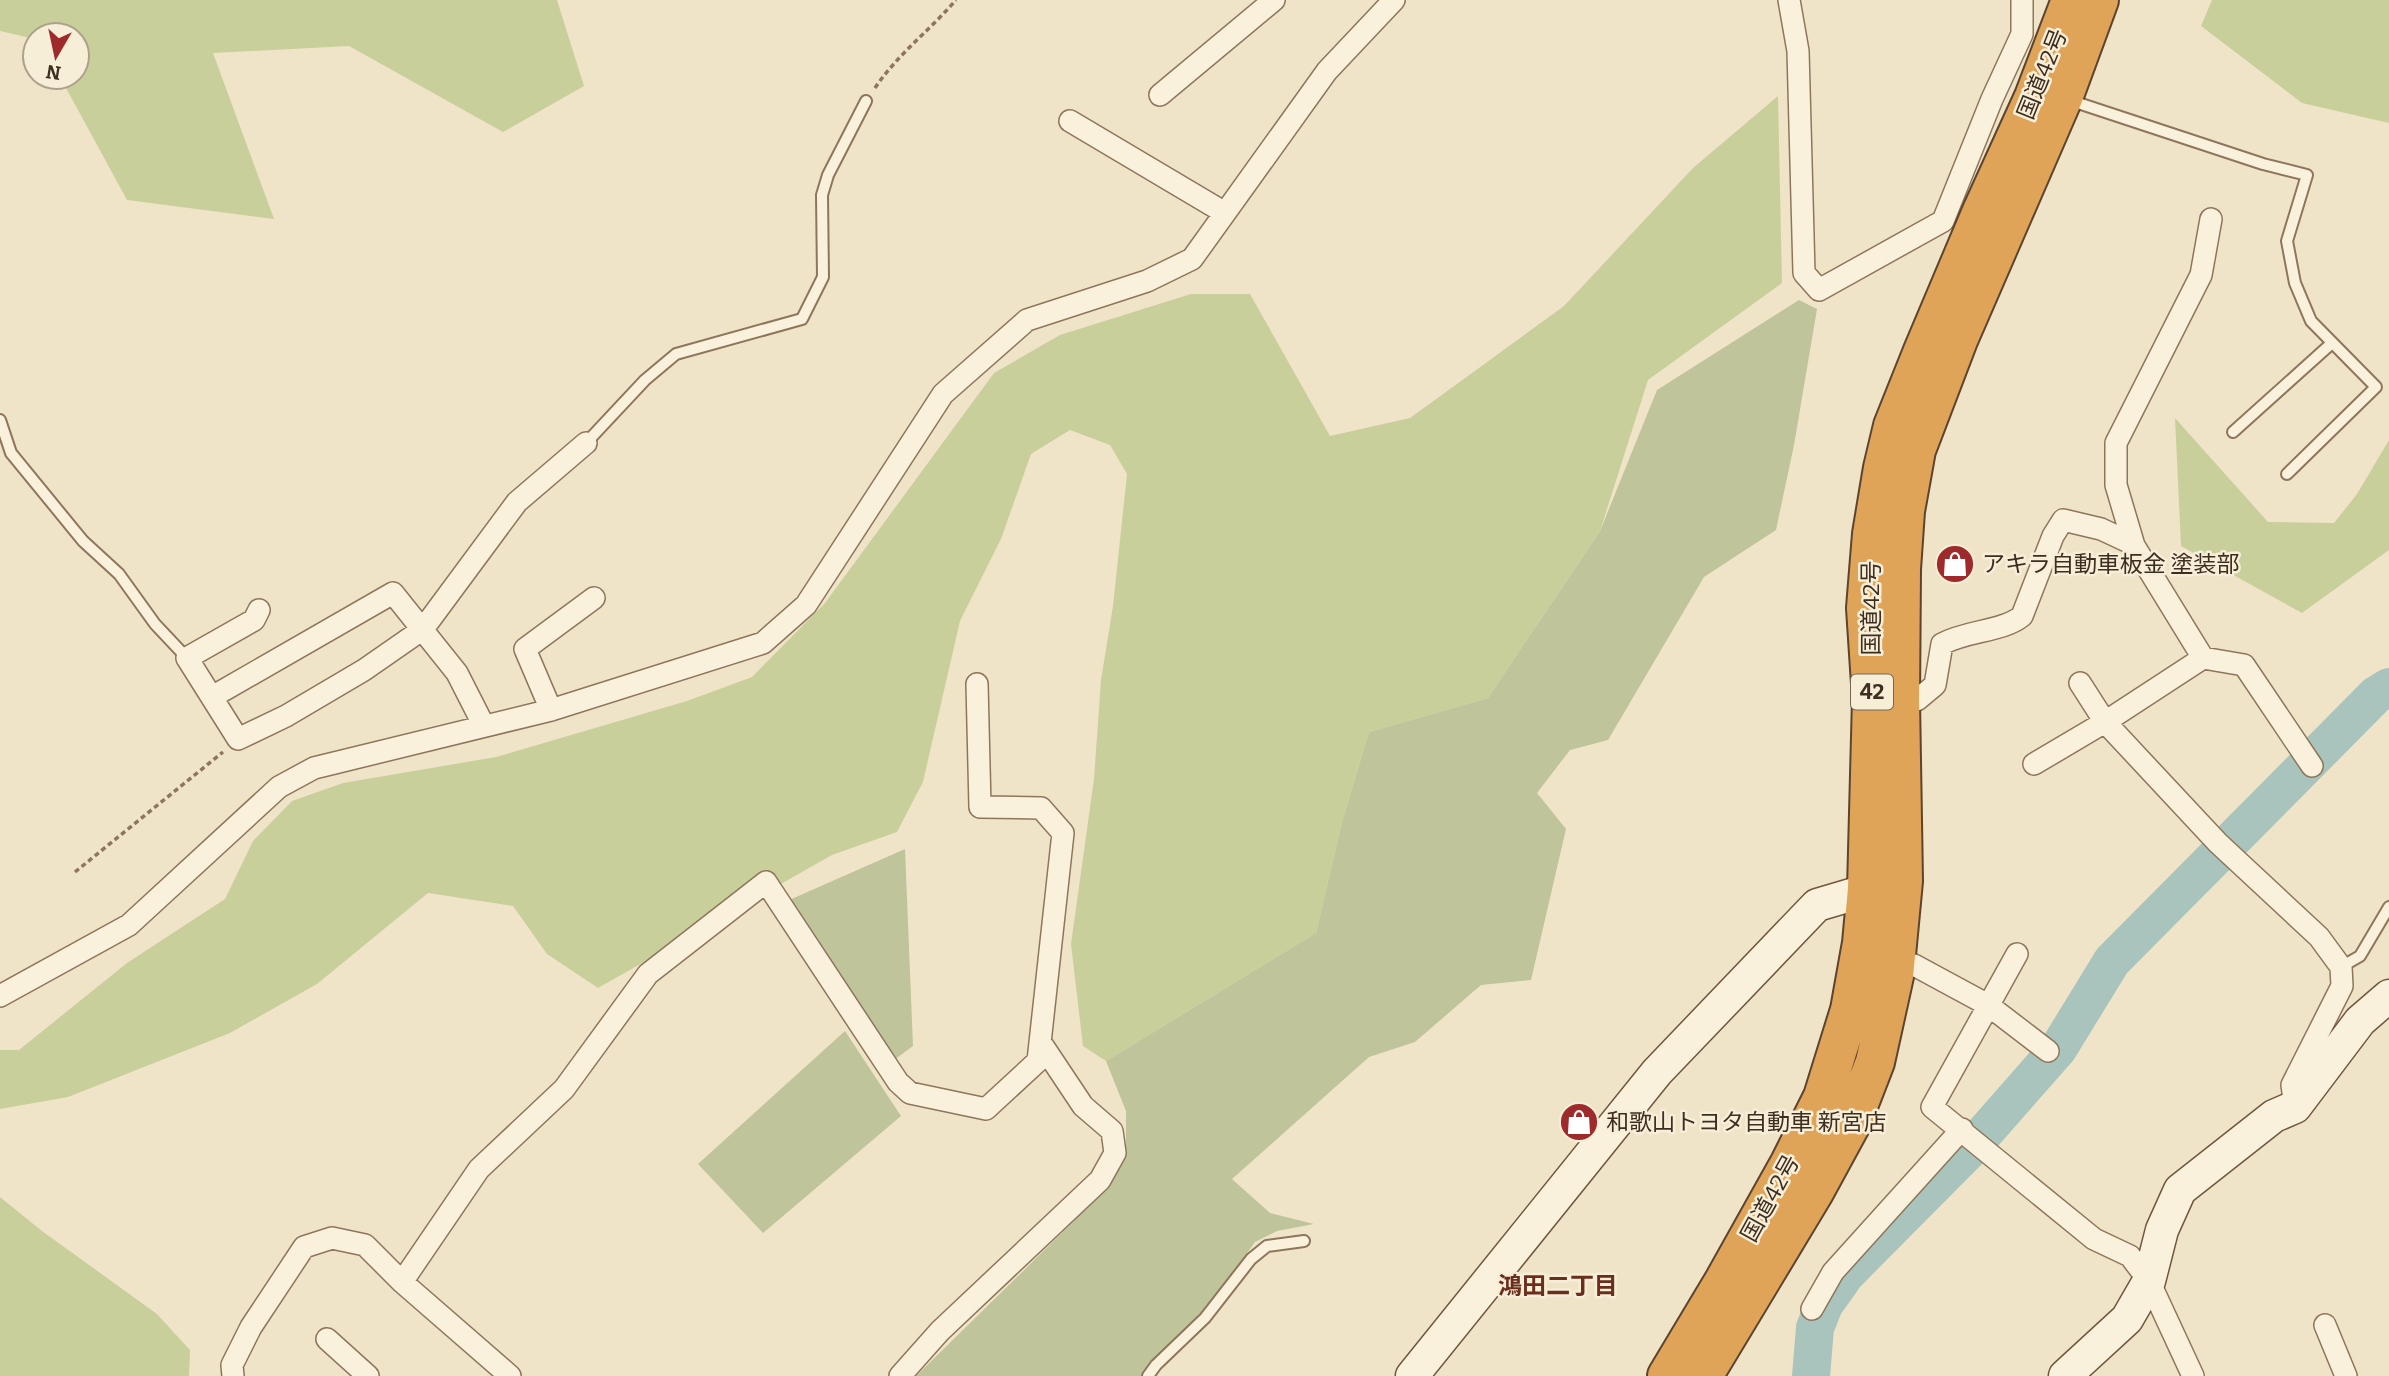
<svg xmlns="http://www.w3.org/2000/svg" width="2389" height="1376" viewBox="0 0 2389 1376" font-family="Bitter,'Noto Sans JP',serif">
	<rect width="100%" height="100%" fill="#f0e4c8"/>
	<path fill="#c9cf9b" d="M 0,0 L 557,0 L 584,86 L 503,132 L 349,46 L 213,53 L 274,219 L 127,200 L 60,77 L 77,77 L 77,35 L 35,35 L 35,39 L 0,31 Z
		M 2212,0 L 2389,0 L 2389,123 L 2302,103 L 2201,26 Z
		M 1778,96 L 1782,283 L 1648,380 L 1600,531 L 1488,698 L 1369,732 L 1342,822 L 1316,933 L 1106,1061 L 1083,1046 L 1071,944 L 1094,779 L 1101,680 L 1113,606 L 1127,474 L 1110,445 L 1070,430 L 1031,454 L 1001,539 L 960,621 L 923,782 L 897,832 L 832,855 L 598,988 L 547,954 L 513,906 L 428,893 L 317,984 L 230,1033 L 68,1097 L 0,1109 L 0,1050 L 19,1050 L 127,963 L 225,899 L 253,841 L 292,801 L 343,783 L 496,757 L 687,701 L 752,677 L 825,603 L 994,373 L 1060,335 L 1191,294 L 1250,294 L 1330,436 L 1410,418 L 1564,306 L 1693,168 Z
		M 2175,418 L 2268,522 L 2334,523 L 2357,494 L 2389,440 L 2389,550 L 2302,613 L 2181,546 Z
		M 0,1197 L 42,1231 L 157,1314 L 190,1350 L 189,1376 L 0,1376 Z"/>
	<path fill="#bfc49a" d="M 1799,300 L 1817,309 L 1794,445 L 1776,530 L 1704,577 L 1608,740 L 1570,750 L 1537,793 L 1566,829 L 1531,980 L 1481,985 L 1415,1042 L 1369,1057 L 1232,1179 L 1270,1213 L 1314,1224 L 1277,1231 L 1255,1242 L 1206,1310 L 1146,1376 L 916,1376 L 1073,1222 L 1126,1153 L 1126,1111 L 1106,1061 L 1316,933 L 1342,822 L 1369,732 L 1488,698 L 1600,531 L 1657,390 Z
		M 905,849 L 913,1046 L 894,1060 L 787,901 Z
		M 845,1031 L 901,1116 L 763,1233 L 698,1164 Z"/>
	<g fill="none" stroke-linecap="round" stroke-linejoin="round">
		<path stroke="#a9c4bc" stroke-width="38" d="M 1811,1376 L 1815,1328 L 1824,1305 L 1846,1274 L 1971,1148 L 2058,1049 L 2112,961 L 2376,695 L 2389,687"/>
		<g stroke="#8d765c" stroke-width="14">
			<path id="lane" d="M 2069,100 L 2263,164 L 2307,175 L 2287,241 L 2295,283 L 2311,321 L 2376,387 L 2287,474
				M 0,420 L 11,453 L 83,541 L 119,574 L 155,624 L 187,658
				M 2233,432 L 2332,343
				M 586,443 L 645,380 L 676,354 L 802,319 L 823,277 L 822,195 L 828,175 L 866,101
				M 2341,967 L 2360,956 L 2389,907
				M 1148,1376 L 1156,1365 L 1205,1318 L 1251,1259 L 1267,1246 L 1304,1241"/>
		</g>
		<g stroke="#8d765c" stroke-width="24">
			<path id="street" d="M 1789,0 L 1798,51 L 1804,273 L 1819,290 L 1943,221 L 1992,99 L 2022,34 L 2022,0
				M 1160,95 L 1274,0
				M 1070,121 L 1225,213
				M 2135,549 L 2116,485 L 2116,443 L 2201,275 L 2211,219
				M 259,610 L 254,620 L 187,658 L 238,739 L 286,716 L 364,670 L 423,629 L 517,502 L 586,443
				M 2203,658 L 2244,665 L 2312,766
				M 212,697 L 393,593 L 457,673 L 484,726
				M 1892,700 L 1917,700 L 1935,685 L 1942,644 C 1968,630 2002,632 2022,616 L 2053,536 L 2063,520 L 2101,529 L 2133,544 L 2203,658 L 2105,722 L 2218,843 L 2319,937 L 2341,967 L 2342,986 L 2292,1085 L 2295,1107
				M 551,710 L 525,649 L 594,598
				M 2034,764 L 2105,722 L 2080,683
				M 2017,954 L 1932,1107 L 2094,1239 L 2130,1256 L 2149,1281 L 2193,1376
				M 1914,965 L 1988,1005 L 2048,1051
				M 0,996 L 129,925 L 279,787 L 314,768 L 551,710 L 763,643 L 806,605 L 943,394 L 1027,320 L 1147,281 L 1192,259 L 1327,71 L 1394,0
				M 402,1282 L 479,1169 L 564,1089 L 648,974 L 766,882 L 898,1082 L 910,1093 L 986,1109 L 1038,1061 L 1063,833 L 1041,808 L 980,807 L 977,684
				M 1812,1309 L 1833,1272 L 1962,1129
				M 2325,1325 L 2346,1376
				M 327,1339 L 368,1376
				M 233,1376 L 232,1365 L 251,1327 L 304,1247 L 332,1238 L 365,1245 L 402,1282 L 510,1376
				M 900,1376 L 940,1331 L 1100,1180 L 1115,1153 L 1112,1131 L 1083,1106 L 1041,1043"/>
		</g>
		<g stroke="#6f573f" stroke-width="35">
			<path id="secondary" d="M 1412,1376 L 1657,1072 L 1817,905 L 1888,884
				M 2065,1376 L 2127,1319 L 2149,1281 L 2162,1230 L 2180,1190 L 2274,1116 L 2295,1107 L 2360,1021 L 2389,996"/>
		</g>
		<g stroke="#5b4430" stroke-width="42">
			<path id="highway" d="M 1667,1376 L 1724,1281 L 1790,1163 L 1823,1097 L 1850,1010 L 1862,943 L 1867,889 L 1872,699 L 1866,608 L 1872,534 L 1883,468 L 1893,426 L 1923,351 L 1983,209 L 2034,97 L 2071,0
				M 1703,1376 L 1814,1192 L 1851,1124 L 1875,1062 L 1894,976 L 1903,881 L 1900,700 L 1901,569 L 1905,511 L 1916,450 L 1958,340 L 2063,98 L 2099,0"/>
		</g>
		<path stroke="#8d765c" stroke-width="3.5" stroke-dasharray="5 3.5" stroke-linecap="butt" d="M 875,88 C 897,55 930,30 956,0
			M 75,872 L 223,752"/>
		<use href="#lane" stroke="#faf1dc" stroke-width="10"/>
		<use href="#street" stroke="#faf1dc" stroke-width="21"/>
		<use href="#secondary" stroke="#faf1dc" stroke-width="32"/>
		<use href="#highway" stroke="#e0a458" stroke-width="38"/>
	</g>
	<defs>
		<g id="shop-disc" transform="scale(2.0125)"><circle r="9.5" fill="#9e2a2b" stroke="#f7eed8"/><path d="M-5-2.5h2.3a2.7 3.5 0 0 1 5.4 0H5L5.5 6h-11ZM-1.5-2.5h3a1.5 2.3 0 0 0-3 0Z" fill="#fff"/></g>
	</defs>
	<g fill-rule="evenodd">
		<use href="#shop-disc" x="1955" y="564"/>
		<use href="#shop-disc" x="1579" y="1122"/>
	</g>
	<g text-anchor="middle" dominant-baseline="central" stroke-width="5" stroke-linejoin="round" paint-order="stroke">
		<rect fill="#f7eed8" stroke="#756857" stroke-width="2" x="1851" y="674.5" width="42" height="35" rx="5"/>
		<g font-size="21" font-weight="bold" fill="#3d2e20">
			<text x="1872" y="692">42</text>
		</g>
		<g font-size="23" fill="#3d2e20" stroke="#f7eed8">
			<text transform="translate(2042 74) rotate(-68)">国道42号</text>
			<text transform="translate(1871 608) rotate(-90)">国道42号</text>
			<text transform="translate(1770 1198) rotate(-61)">国道42号</text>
		</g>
		<g font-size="23" fill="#3d2e20" stroke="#f7eed8" text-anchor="start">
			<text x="1982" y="564">アキラ自動車板金 塗装部</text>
			<text x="1606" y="1122">和歌山トヨタ自動車 新宮店</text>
		</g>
		<g font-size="24" font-weight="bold" fill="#6b2e1e" stroke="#f7eed8">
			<text x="1558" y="1286">鴻田二丁目</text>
		</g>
	</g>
	<g transform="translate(56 56) rotate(189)"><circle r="33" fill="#f7eed8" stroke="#ada18e" stroke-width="2"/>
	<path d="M0-5L12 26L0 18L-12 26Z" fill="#9e2a2b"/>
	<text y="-10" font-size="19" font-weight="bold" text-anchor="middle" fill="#3d2e20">N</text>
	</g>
</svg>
